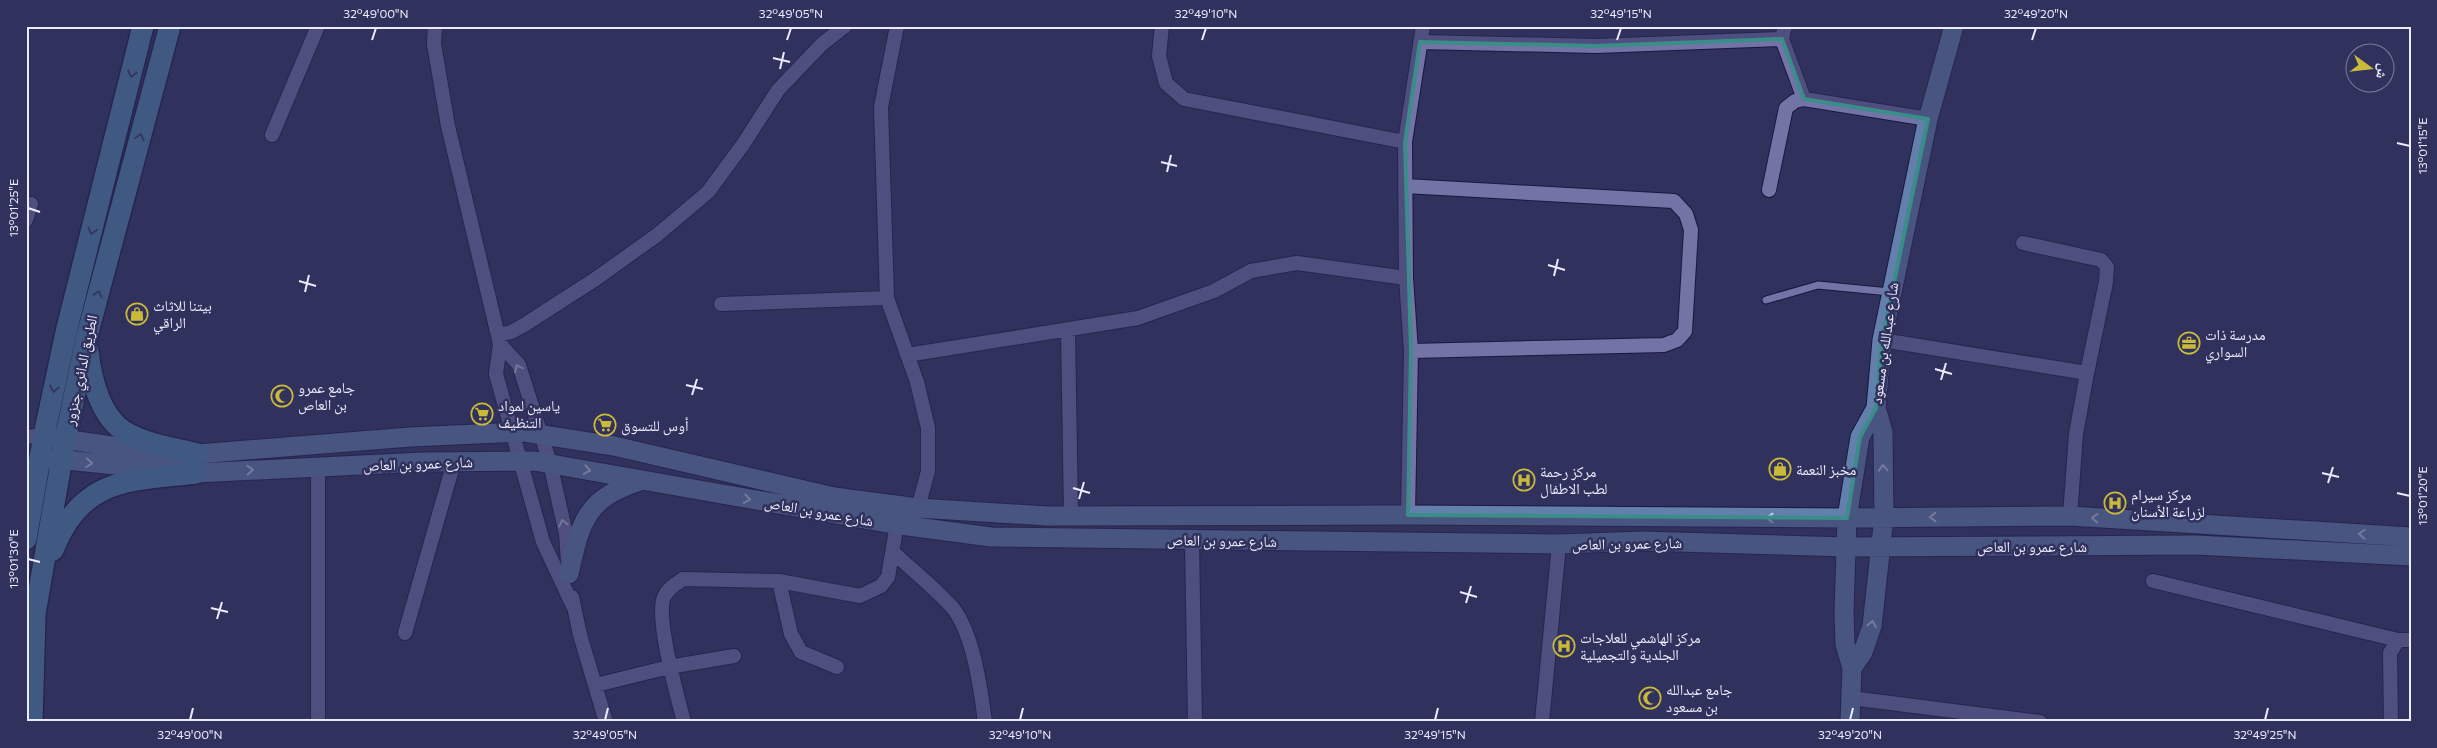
<svg xmlns="http://www.w3.org/2000/svg" width="2437" height="748" viewBox="0 0 2437 748" font-family="Commissioner,'Noto Naskh Arabic',sans-serif">
	<rect width="100%" height="100%" fill="#31315d"/>
	<g fill="none" stroke-linecap="round" stroke-linejoin="round">
		<g stroke="#1a1741" stroke-width="9">
			<path id="lane" d="M 1766,300 L 1818,285 L 1890,292"/>
		</g>
		<g stroke="#1a1741" stroke-width="16">
			<path id="street" d="M 435,26 L 434,44 L 448,126 L 500,344 L 496,374 L 543,542 L 573,606
				M 897,26 L 881,107 L 887,298 L 917,382 L 928,428 L 928,471 L 918,508
				M 1162,26 L 1159,56 L 1166,83 L 1184,99 L 1405,142
				M 1785,26 L 1782,39 L 1804,99
				M 1420,42 L 1596,46 L 1782,39
				M 272,135 L 318,26
				M 1405,186 L 1674,201 L 1686,214 L 1691,230 L 1685,331 L 1677,340 L 1664,345 L 1411,351
				M 1769,190 L 1786,108 L 1795,101 L 1804,99 L 1928,119
				M 26,220 L 31,204
				M 2023,243 L 2101,260 L 2107,267 L 2106,282 L 2087,373
				M 721,304 L 887,298
				M 1068,330 L 1071,515
				M 498,335 L 511,332 L 524,325 L 594,280 L 657,235 L 708,192 L 744,143 L 778,90 L 822,44 L 845,26
				M 1882,340 L 2087,373 L 2076,434 L 2070,516
				M 500,344 L 519,365 L 550,463 L 566,534 L 568,561
				M 907,355 L 1138,318 L 1214,291 L 1251,271 L 1297,263 L 1406,278
				M 26,437 L 44,435
				M 318,467 L 318,722
				M 1408,515 L 1411,351 L 1406,278 L 1405,142 L 1423,26
				M 1192,540 L 1195,722
				M 893,552 C 912,570 934,587 952,607 C 973,632 981,690 985,722
				M 779,581 L 791,634 L 801,652 L 837,667
				M 2153,581 L 2398,640 L 2411,640
				M 572,597 L 580,635 L 606,722
				M 405,633 L 454,462
				M 596,685 L 669,667 L 734,656
				M 1851,698 L 2040,722
				M 684,722 C 678,699 655,617 664,597 C 668,588 676,584 683,579 L 779,581 L 860,596 L 881,586 L 888,577 L 897,524
				M 1542,722 L 1559,544
				M 2391,722 L 2390,653 L 2398,640"/>
		</g>
		<g stroke="#1a1741" stroke-width="21">
			<path id="secondary" d="M 50,437 L 159,453 L 197,454 L 410,437 L 524,432 L 614,446 L 834,497 L 918,508 L 1047,516 L 1408,515 L 1847,518 L 2070,516 L 2411,537
				M 46,458 L 196,473 L 423,462 L 534,461 L 893,524 L 991,537 L 1559,544 L 1643,541 L 1847,547 L 2196,545 L 2411,556
				M 569,574 C 581,521 585,499 640,481
				M 1852,668 L 1863,652 L 1872,626 L 1884,517 L 1883,432 L 1876,408
				M 1850,722 L 1852,668 L 1845,644 L 1844,612 L 1847,518 L 1860,437 L 1876,408 L 1882,340 L 1928,119 L 1954,26"/>
		</g>
		<g stroke="#1a1741" stroke-width="24">
			<path id="primary" d="M 88,351 C 91,378 100,418 127,433 C 148,445 174,448 197,454
				M 26,539 L 44,435 L 67,328 L 143,26
				M 53,550 C 82,477 128,481 196,473
				M 32,722 L 35,614 L 65,440 L 87,336 L 170,26"/>
		</g>
		<use href="#lane" stroke="#7274a6" stroke-width="7"/>
		<use href="#street" stroke="#7274a6" stroke-width="14"/>
		<use href="#secondary" stroke="#6280ab" stroke-width="19"/>
		<use href="#primary" stroke="#538bb1" stroke-width="21"/>
	</g>
	<defs><path id="oneway-chevron" d="M-2-3.5L2.5 0L-2 3.5" fill="none" stroke-width="1.6" stroke-linecap="round" stroke-linejoin="round" transform="scale(1.25)"/></defs>
	<g stroke="#363e6a">
		<use href="#oneway-chevron" transform="translate(132 74) rotate(103)"/>
		<use href="#oneway-chevron" transform="translate(140 137) rotate(-75)"/>
		<use href="#oneway-chevron" transform="translate(92 231) rotate(105)"/>
		<use href="#oneway-chevron" transform="translate(98 294) rotate(-75)"/>
		<use href="#oneway-chevron" transform="translate(54 389) rotate(102)"/>
	</g>
	<g stroke="#c6c7e2">
		<use href="#oneway-chevron" transform="translate(518 368) rotate(-116)"/>
		<use href="#oneway-chevron" transform="translate(563 523) rotate(-103)"/>
	</g>
	<g stroke="#c8d0e8">
		<use href="#oneway-chevron" transform="translate(89 463) rotate(6)"/>
		<use href="#oneway-chevron" transform="translate(1883 468) rotate(-92)"/>
		<use href="#oneway-chevron" transform="translate(250 470) rotate(-3)"/>
		<use href="#oneway-chevron" transform="translate(587 470) rotate(10)"/>
		<use href="#oneway-chevron" transform="translate(747 499) rotate(10)"/>
		<use href="#oneway-chevron" transform="translate(1933 517) rotate(180)"/>
		<use href="#oneway-chevron" transform="translate(1770 518) rotate(-180)"/>
		<use href="#oneway-chevron" transform="translate(2095 518) rotate(-177)"/>
		<use href="#oneway-chevron" transform="translate(2362 534) rotate(-177)"/>
		<use href="#oneway-chevron" transform="translate(1872 624) rotate(-79)"/>
	</g>
	<path d="M0 0H2437V748H0ZM 1782,39 L 1804,99 L 1928,119 L 1882,340 L 1876,408 L 1860,437 L 1847,518 L 1408,515 L 1411,351 L 1405,142 L 1420,42 L 1596,46 Z" fill="#31315d" fill-opacity=".55" fill-rule="evenodd"/>
	<path fill="none" stroke="#3b8d8a" stroke-width="4" stroke-linejoin="round" d="M 1782,39 L 1804,99 L 1928,119 L 1882,340 L 1876,408 L 1860,437 L 1847,518 L 1408,515 L 1411,351 L 1405,142 L 1420,42 L 1596,46 Z"/>
	<path fill="none" stroke="#eaebfc" stroke-width="2" d="M 372,40 L 376,28M 787,40 L 791,28M 1202,40 L 1206,28M 1617,40 L 1621,28M 2032,40 L 2036,28M 773,58 L 790,62M 780,69 L 784,52M 2397,143 L 2410,146M 1161,162 L 1177,166M 1167,172 L 1171,155M 28,208 L 40,212M 1548,265 L 1565,270M 1554,276 L 1558,259M 299,281 L 316,286M 305,292 L 309,275M 1935,369 L 1952,374M 1941,380 L 1946,363M 686,385 L 703,389M 692,395 L 697,379M 2322,473 L 2339,477M 2328,483 L 2333,467M 1073,488 L 1090,493M 2397,493 L 2410,496M 1079,499 L 1084,482M 28,559 L 40,562M 1460,592 L 1477,597M 1466,603 L 1471,586M 211,608 L 228,612M 217,619 L 222,602M 190,720 L 193,708M 605,720 L 608,708M 1020,720 L 1023,708M 1435,720 L 1438,708M 1850,720 L 1853,708M 2265,720 L 2268,708"/>
	<defs>
		<g id="shop-ring" transform="scale(1.125)"><circle r="9.5" fill="#31315d" stroke="#caba3a" stroke-width="1.5"/><path d="M-5-2.5h2.3a2.7 3.5 0 0 1 5.4 0H5L5.5 6h-11ZM-1.5-2.5h3a1.5 2.3 0 0 0-3 0Z" fill="#caba3a"/></g>
		<g id="office-ring" transform="scale(1.125)"><circle r="9.5" fill="#31315d" stroke="#caba3a" stroke-width="1.5"/><path d="M-6-3h4V-5.5h4V-3h4V5H-6ZM-1-4.5V-3h2v-1.5ZM-6 0V1H6V0Z" fill="#caba3a"/></g>
		<g id="mosque-ring" transform="scale(1.125)"><circle r="9.5" fill="#31315d" stroke="#caba3a" stroke-width="1.5"/><path d="M3.5-4.9A6 6 0 1 0 3.5 4.9A5 5 0 1 1 3.5-4.9Z" fill="#caba3a"/></g>
		<g id="supermarket-ring" transform="scale(1.125)"><circle r="9.5" fill="#31315d" stroke="#caba3a" stroke-width="1.5"/><path d="M-6-5.5h2.5l.6 2H6L4.5 2H-2.5L-4.4-4H-6ZM-1.5 3.2a1.3 1.3 0 1 0 .1 0ZM3 3.2a1.3 1.3 0 1 0 .1 0Z" fill="#caba3a"/></g>
		<g id="hospital-ring" transform="scale(1.125)"><circle r="9.5" fill="#31315d" stroke="#caba3a" stroke-width="1.5"/><path d="M-5-5h3v3.5h4V-5h3V5h-3V1.5h-4V5h-3Z" fill="#caba3a"/></g>
	</defs>
	<g fill-rule="evenodd">
		<use href="#shop-ring" x="137" y="314"/>
		<use href="#office-ring" x="2189" y="343"/>
		<use href="#mosque-ring" x="282" y="396"/>
		<use href="#supermarket-ring" x="482" y="414"/>
		<use href="#supermarket-ring" x="605" y="425"/>
		<use href="#shop-ring" x="1780" y="469"/>
		<use href="#hospital-ring" x="1524" y="480"/>
		<use href="#hospital-ring" x="2115" y="503"/>
		<use href="#hospital-ring" x="1564" y="646"/>
		<use href="#mosque-ring" x="1650" y="698"/>
	</g>
	<g text-anchor="middle" dominant-baseline="central" stroke-width="5" stroke-linejoin="round" paint-order="stroke">
		<g font-size="15" fill="#eaebfc" stroke="#31315d" text-anchor="start">
			<text x="153" y="305">بيتنا للاثاث<tspan x="153" dy="17">الراقي</tspan></text>
			<text x="2205" y="334">مدرسة ذات<tspan x="2205" dy="17">السواري</tspan></text>
			<text x="298" y="387">جامع عمرو<tspan x="298" dy="17">بن العاص</tspan></text>
			<text x="498" y="405">ياسين لمواد<tspan x="498" dy="17">التنظيف</tspan></text>
			<text x="621" y="425">أوس للتسوق</text>
			<text x="1796" y="469">مخبز النعمة</text>
			<text x="1540" y="471">مركز رحمة<tspan x="1540" dy="17">لطب الاطفال</tspan></text>
			<text x="2131" y="494">مركز سيرام<tspan x="2131" dy="17">لزراعة الأسنان</tspan></text>
			<text x="1580" y="637">مركز الهاشمي للعلاجات<tspan x="1580" dy="17">الجلدية والتجميلية</tspan></text>
			<text x="1666" y="689">جامع عبدالله<tspan x="1666" dy="17">بن مسعود</tspan></text>
		</g>
		<g font-size="15" fill="#eaebfc" stroke="#31315d">
			<text transform="translate(1884 343) rotate(-82)">شارع عبدالله بن مسعود</text>
			<text transform="translate(80 370) rotate(-78)">الطريق الدائري جنزور</text>
			<text transform="translate(418 463) rotate(-2)">شارع عمرو بن العاص</text>
			<text transform="translate(819 511) rotate(10)">شارع عمرو بن العاص</text>
			<text transform="translate(1222 540) rotate(1)">شارع عمرو بن العاص</text>
			<text transform="translate(1627 543) rotate(-1)">شارع عمرو بن العاص</text>
			<text x="2032" y="546">شارع عمرو بن العاص</text>
		</g>
	</g>
	<rect width="2437" height="748" fill="none" stroke="#31315d" stroke-width="55"/>
	<g transform="translate(2370 68) rotate(105)"><circle r="24" fill="#31315d" stroke="#7b7b9d"/>
	<path d="M0-4L9 19L0 12L-9 19Z" fill="#caba3a"/>
	<text y="-8" font-size="14" font-weight="bold" text-anchor="middle" fill="#eaebfc">ش</text>
	</g>
	<rect x="28" y="28" width="2382" height="692" fill="none" stroke="#eaebfc" stroke-width="2"/>
	<g font-size="12" text-anchor="middle" fill="#eaebfc">
		<text x="376" y="18">32°49'00"N</text>
		<text x="791" y="18">32°49'05"N</text>
		<text x="1206" y="18">32°49'10"N</text>
		<text x="1621" y="18">32°49'15"N</text>
		<text x="2036" y="18">32°49'20"N</text>
		<text transform="translate(2423 146) rotate(-90)" y="4">13°01'15"E</text>
		<text transform="translate(14 208) rotate(-90)" y="4">13°01'25"E</text>
		<text transform="translate(2423 496) rotate(-90)" y="4">13°01'20"E</text>
		<text transform="translate(14 559) rotate(-90)" y="4">13°01'30"E</text>
		<text x="190" y="739">32°49'00"N</text>
		<text x="605" y="739">32°49'05"N</text>
		<text x="1020" y="739">32°49'10"N</text>
		<text x="1435" y="739">32°49'15"N</text>
		<text x="1850" y="739">32°49'20"N</text>
		<text x="2265" y="739">32°49'25"N</text>
	</g>
</svg>
